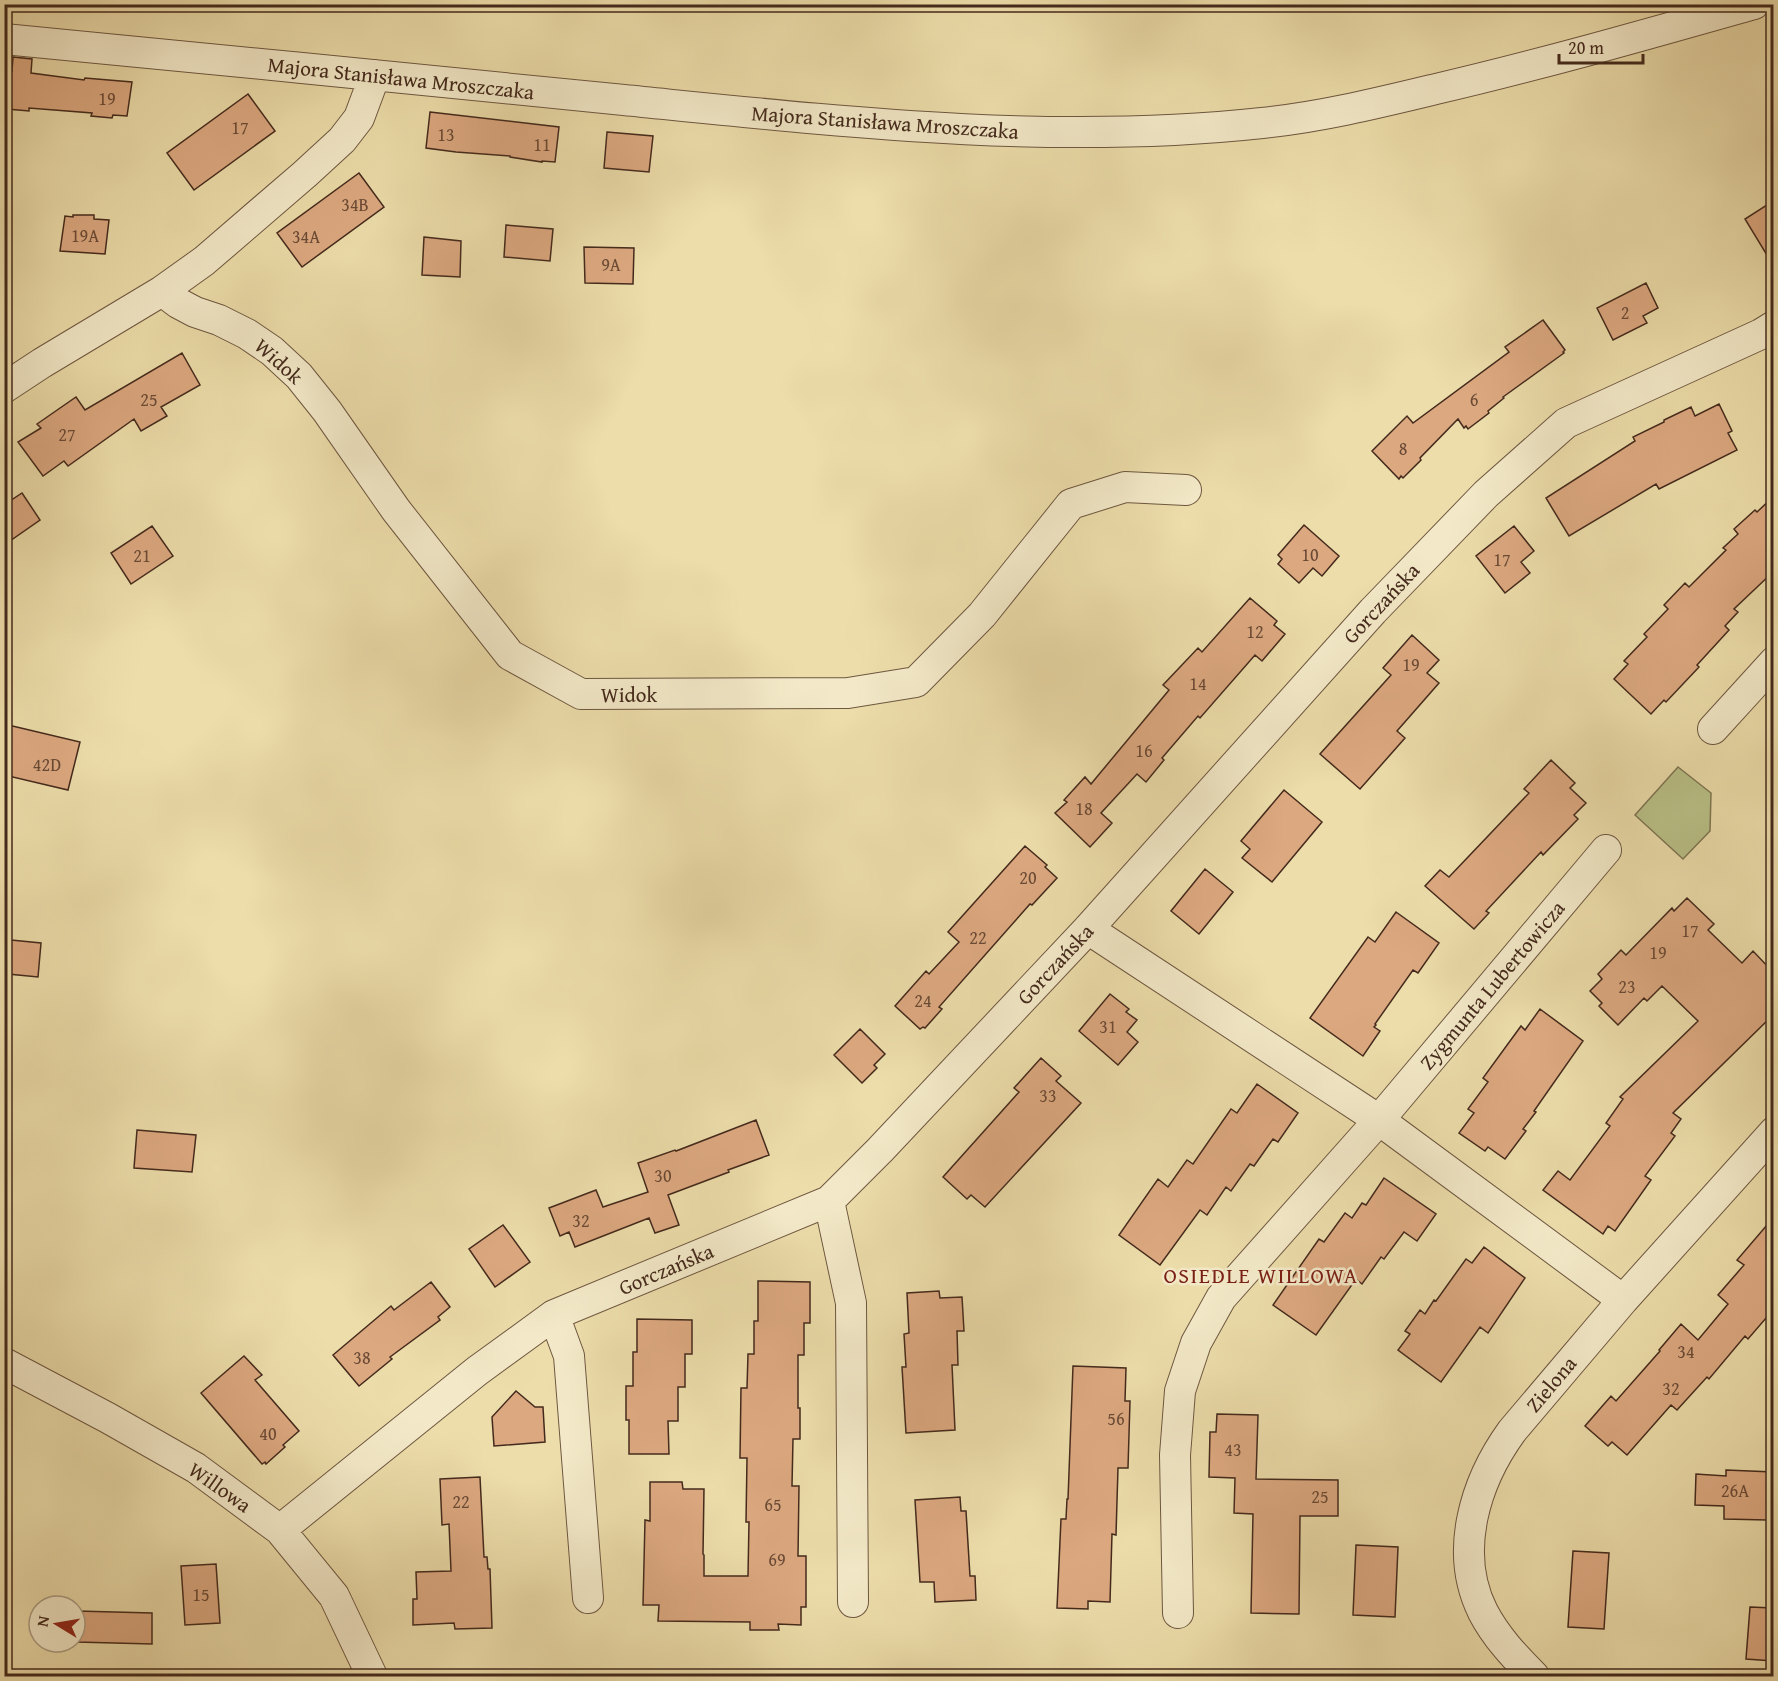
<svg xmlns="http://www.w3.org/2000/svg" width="1778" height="1681" viewBox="0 0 1778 1681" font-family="'Gentium Book Plus',serif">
	<rect width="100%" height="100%" fill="#ecddaa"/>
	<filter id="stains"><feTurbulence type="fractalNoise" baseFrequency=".00333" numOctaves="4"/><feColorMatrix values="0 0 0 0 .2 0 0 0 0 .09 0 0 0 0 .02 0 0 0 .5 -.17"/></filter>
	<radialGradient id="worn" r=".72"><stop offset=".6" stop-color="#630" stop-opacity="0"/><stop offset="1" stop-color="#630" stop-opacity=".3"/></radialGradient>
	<path fill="#b9c087" stroke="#7e7552" stroke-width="1.5" d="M 1678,767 L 1711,793 L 1710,831 L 1683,859 L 1635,815 Z"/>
	<path fill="#dca880" stroke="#442a1c" stroke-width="1.5" d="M 13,57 L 32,59 L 31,73 L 84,80 L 85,78 L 132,82 L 127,116 L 113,115 L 112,118 L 91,116 L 92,113 L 29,108 L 29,111 L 7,109 L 8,105 L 4,105 L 4,70 L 12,71 Z
		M 248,94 L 275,131 L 194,190 L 167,153 Z
		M 430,112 L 559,127 L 555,162 L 542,161 L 542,162 L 510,157 L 510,156 L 456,152 L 426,148 Z
		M 607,132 L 653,136 L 649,172 L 604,168 Z
		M 359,173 L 384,207 L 302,267 L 277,233 Z
		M 1773,201 L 1773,265 L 1745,219 Z
		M 73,215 L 94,215 L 94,219 L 109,220 L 105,254 L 60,251 L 65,216 L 73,217 Z
		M 506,225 L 553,229 L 550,261 L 504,257 Z
		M 424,237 L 461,241 L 460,277 L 422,275 Z
		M 584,247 L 634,248 L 633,284 L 585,283 Z
		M 1646,283 L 1658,308 L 1643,316 L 1647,323 L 1613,340 L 1597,308 Z
		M 1543,320 L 1565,350 L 1563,352 L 1564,353 L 1503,397 L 1504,398 L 1488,411 L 1489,413 L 1468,429 L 1466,426 L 1464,428 L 1458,419 L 1420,458 L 1421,460 L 1403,478 L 1401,476 L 1399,479 L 1372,451 L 1407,416 L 1413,423 L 1509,352 L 1505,347 Z
		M 182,353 L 200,385 L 161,407 L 167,416 L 141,431 L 134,419 L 68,466 L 64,461 L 43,476 L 18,442 L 41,428 L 37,424 L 76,397 L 85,410 Z
		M 1719,404 L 1732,431 L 1728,433 L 1737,450 L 1659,489 L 1656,484 L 1569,536 L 1546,498 L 1635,441 L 1633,437 L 1664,422 L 1664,420 L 1691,407 L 1695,416 Z
		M 22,493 L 40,520 L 4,545 L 4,505 Z
		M 1773,497 L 1773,572 L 1734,609 L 1738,612 L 1725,626 L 1729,630 L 1697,665 L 1699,667 L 1666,702 L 1664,700 L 1651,714 L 1614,679 L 1628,664 L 1624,661 L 1647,637 L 1644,634 L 1668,609 L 1664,605 L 1685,583 L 1689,587 L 1726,550 L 1723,548 L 1738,534 L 1734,529 L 1755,510 L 1757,512 Z
		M 1304,525 L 1339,556 L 1322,576 L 1313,568 L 1299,583 L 1278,564 L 1282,559 L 1278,555 Z
		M 152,526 L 173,556 L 131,584 L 111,553 Z
		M 1514,526 L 1534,551 L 1521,562 L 1530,573 L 1505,593 L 1476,556 Z
		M 1250,598 L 1277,621 L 1274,625 L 1285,634 L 1262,661 L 1255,655 L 1200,718 L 1198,716 L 1162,758 L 1164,760 L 1146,782 L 1137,774 L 1101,813 L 1112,823 L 1090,847 L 1055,813 L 1067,802 L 1064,800 L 1085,777 L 1091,784 L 1169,690 L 1163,685 L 1198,648 L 1202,652 Z
		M 1412,635 L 1439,660 L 1427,673 L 1439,683 L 1397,731 L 1405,738 L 1360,789 L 1320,754 L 1391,675 L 1383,668 Z
		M 4,724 L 80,742 L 68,790 L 4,775 Z
		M 1551,760 L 1575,783 L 1570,788 L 1586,803 L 1574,815 L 1578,819 L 1543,855 L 1541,852 L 1486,911 L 1489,913 L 1474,929 L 1425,886 L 1440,870 L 1449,877 L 1529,793 L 1524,789 Z
		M 1284,790 L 1322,822 L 1272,882 L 1242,858 L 1250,849 L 1241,841 Z
		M 1025,846 L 1047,865 L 1045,867 L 1057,878 L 1032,905 L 1030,904 L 939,1007 L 942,1009 L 925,1028 L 923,1027 L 920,1029 L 895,1006 L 926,971 L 929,974 L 959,942 L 948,932 Z
		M 1205,869 L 1233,892 L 1199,934 L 1171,911 Z
		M 1687,898 L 1714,924 L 1708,930 L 1742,963 L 1753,951 L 1773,972 L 1773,1015 L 1673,1113 L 1681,1119 L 1671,1133 L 1675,1136 L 1645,1176 L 1651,1180 L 1615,1231 L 1608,1226 L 1603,1234 L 1543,1190 L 1558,1171 L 1570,1180 L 1610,1126 L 1606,1123 L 1623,1099 L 1620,1097 L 1698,1021 L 1662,986 L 1647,1001 L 1644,998 L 1618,1025 L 1599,1006 L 1602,1003 L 1590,991 L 1602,979 L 1598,974 L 1621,950 L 1626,955 L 1672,908 L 1674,911 Z
		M 1396,912 L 1439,943 L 1418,973 L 1413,970 L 1375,1024 L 1376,1025 L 1374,1027 L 1380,1031 L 1363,1056 L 1310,1018 L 1368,937 L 1375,942 Z
		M 11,940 L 41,943 L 38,977 L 8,974 Z
		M 1110,994 L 1129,1009 L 1126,1012 L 1137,1020 L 1127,1032 L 1138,1042 L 1118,1065 L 1079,1031 Z
		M 1540,1009 L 1583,1041 L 1534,1111 L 1536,1112 L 1523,1129 L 1526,1131 L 1505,1159 L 1488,1147 L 1485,1151 L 1459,1133 L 1474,1113 L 1468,1109 L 1488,1082 L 1483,1078 L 1521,1026 L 1525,1030 Z
		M 860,1029 L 885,1054 L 874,1065 L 877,1068 L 862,1083 L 834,1055 Z
		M 1041,1058 L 1061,1076 L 1056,1081 L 1081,1103 L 985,1207 L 971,1195 L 967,1199 L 943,1177 L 1019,1092 L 1014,1088 Z
		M 1257,1084 L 1298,1113 L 1278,1142 L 1273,1139 L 1254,1166 L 1250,1164 L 1231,1191 L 1226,1187 L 1207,1215 L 1200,1210 L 1160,1265 L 1119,1235 L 1158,1179 L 1168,1187 L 1187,1160 L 1193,1164 L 1231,1109 L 1237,1113 Z
		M 756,1120 L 769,1155 L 728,1170 L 729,1172 L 668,1195 L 679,1225 L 655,1233 L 649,1218 L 575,1247 L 569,1232 L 560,1236 L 549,1208 L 596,1190 L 603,1207 L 648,1192 L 638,1163 L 675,1150 L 676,1151 Z
		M 137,1130 L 196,1135 L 192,1172 L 134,1168 Z
		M 1384,1178 L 1436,1214 L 1417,1241 L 1404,1232 L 1384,1259 L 1381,1257 L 1362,1284 L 1356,1279 L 1316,1335 L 1273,1305 L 1319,1239 L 1324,1242 L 1345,1213 L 1352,1218 L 1362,1203 L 1366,1205 Z
		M 1773,1218 L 1773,1310 L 1748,1339 L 1745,1336 L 1709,1379 L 1707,1377 L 1677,1410 L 1671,1405 L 1627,1455 L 1612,1442 L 1608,1446 L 1585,1426 L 1611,1396 L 1616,1401 L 1660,1351 L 1659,1350 L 1681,1324 L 1698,1340 L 1728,1304 L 1718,1295 L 1744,1265 L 1737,1260 Z
		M 503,1225 L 530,1262 L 495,1287 L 469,1249 Z
		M 1484,1247 L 1525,1278 L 1488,1333 L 1480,1327 L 1441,1382 L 1398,1350 L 1410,1334 L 1405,1331 L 1420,1310 L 1425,1314 L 1434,1300 L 1436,1301 L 1466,1259 L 1472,1263 Z
		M 758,1281 L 810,1282 L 810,1323 L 804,1323 L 804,1355 L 798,1355 L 798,1408 L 800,1408 L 800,1439 L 793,1439 L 792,1486 L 799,1486 L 798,1556 L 806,1556 L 806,1607 L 801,1607 L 801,1625 L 778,1624 L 779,1630 L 750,1630 L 750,1622 L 658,1621 L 659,1605 L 643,1605 L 645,1520 L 650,1521 L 650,1482 L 682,1482 L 683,1489 L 704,1489 L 703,1554 L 704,1555 L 704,1576 L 748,1576 L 749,1522 L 746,1522 L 747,1458 L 740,1458 L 741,1388 L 747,1388 L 748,1354 L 754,1354 L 754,1321 L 758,1321 Z
		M 431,1282 L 450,1307 L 438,1317 L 440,1320 L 390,1357 L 392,1359 L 359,1386 L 333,1355 L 391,1306 L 394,1310 Z
		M 939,1291 L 940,1298 L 962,1297 L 964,1331 L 957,1331 L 958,1365 L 952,1365 L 955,1430 L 906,1433 L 902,1367 L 906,1367 L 904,1334 L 909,1333 L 907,1293 Z
		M 637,1319 L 692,1320 L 692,1354 L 685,1354 L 685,1387 L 678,1387 L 678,1421 L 668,1421 L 669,1454 L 629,1454 L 629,1420 L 626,1420 L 626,1386 L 633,1386 L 633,1352 L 637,1352 Z
		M 244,1356 L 262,1375 L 255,1380 L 299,1431 L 283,1445 L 285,1447 L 266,1464 L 265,1462 L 262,1464 L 201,1393 Z
		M 1073,1366 L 1126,1368 L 1125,1401 L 1130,1401 L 1128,1468 L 1118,1468 L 1116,1535 L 1112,1534 L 1110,1602 L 1088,1601 L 1088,1609 L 1057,1608 L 1061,1519 L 1066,1519 L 1067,1499 L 1068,1499 Z
		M 516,1391 L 535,1407 L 543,1407 L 545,1442 L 494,1446 L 492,1417 Z
		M 1217,1414 L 1258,1415 L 1256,1479 L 1338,1480 L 1338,1516 L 1300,1516 L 1299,1614 L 1251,1613 L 1253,1514 L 1234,1513 L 1235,1478 L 1209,1477 L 1210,1432 L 1216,1432 Z
		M 1726,1470 L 1773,1472 L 1773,1507 L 1767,1507 L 1767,1520 L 1724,1519 L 1724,1506 L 1695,1505 L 1696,1474 L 1726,1476 Z
		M 480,1477 L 484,1557 L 487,1557 L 488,1569 L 490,1569 L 492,1628 L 455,1629 L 454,1623 L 413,1625 L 413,1599 L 417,1599 L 416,1572 L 451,1571 L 449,1524 L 442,1525 L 440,1479 Z
		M 960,1497 L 961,1511 L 966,1511 L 970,1576 L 975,1576 L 976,1600 L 935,1602 L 934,1582 L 920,1582 L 915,1500 Z
		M 1356,1545 L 1398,1547 L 1395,1617 L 1353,1615 Z
		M 1573,1551 L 1609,1553 L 1604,1629 L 1568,1627 Z
		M 216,1564 L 220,1623 L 185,1625 L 181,1566 Z
		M 1750,1607 L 1773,1608 L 1773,1661 L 1746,1659 Z
		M 76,1611 L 152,1613 L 152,1644 L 76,1642 Z"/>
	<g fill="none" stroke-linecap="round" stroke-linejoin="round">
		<g stroke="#6e5740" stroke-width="32">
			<path id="minor" d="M 4,39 C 211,59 417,79 624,100 C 835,121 1049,146 1262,123 C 1321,117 1378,103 1436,89 C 1543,64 1648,34 1754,4
				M 162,291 L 178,303 L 195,312 L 219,320 L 247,334 L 272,351 L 299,376 L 327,411 L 396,510 L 510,655 L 581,694 L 848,693 L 916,682 L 982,615 L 1071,504 L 1125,487 L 1186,490
				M 4,388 L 42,363 L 162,291 L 204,261 L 305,174 L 342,140 L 359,118 L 375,75
				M 1713,729 L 1774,662
				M 1088,929 L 1379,1120 L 1623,1300
				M 829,1201 L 851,1303 L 853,1602
				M 554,1315 L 569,1356 L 588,1598
				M 4,1363 L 108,1418 L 196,1468 L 280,1530 L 334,1596 L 372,1676
				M 280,1530 L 477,1371 L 554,1315 L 829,1201 L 880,1150 L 1088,929 L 1373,611 L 1486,494 L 1566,423 L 1761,334 L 1774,326
				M 1178,1613 L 1175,1455 L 1180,1391 L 1196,1343 L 1221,1298 L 1379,1120 L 1606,850
				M 1534,1676 C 1515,1657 1496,1637 1483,1612 C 1453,1552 1475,1482 1512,1431 L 1623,1300 L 1774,1132"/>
		</g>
		<use href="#minor" stroke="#f3e9c8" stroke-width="30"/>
	</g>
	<g text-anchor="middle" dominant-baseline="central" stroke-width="5" stroke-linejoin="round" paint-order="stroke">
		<g font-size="18" fill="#6a4a35">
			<text x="107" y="98">19</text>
			<text x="240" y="127">17</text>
			<text x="446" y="134">13</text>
			<text x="542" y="144">11</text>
			<text x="355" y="204">34B</text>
			<text x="85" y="235">19A</text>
			<text x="306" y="236">34A</text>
			<text x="611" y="264">9A</text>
			<text x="1625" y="312">2</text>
			<text x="149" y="399">25</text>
			<text x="1474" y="399">6</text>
			<text x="67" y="434">27</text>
			<text x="1403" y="448">8</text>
			<text x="1310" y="554">10</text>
			<text x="142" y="555">21</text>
			<text x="1502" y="559">17</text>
			<text x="1255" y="631">12</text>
			<text x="1411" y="664">19</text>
			<text x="1198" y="683">14</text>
			<text x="1144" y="750">16</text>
			<text x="47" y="764">42D</text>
			<text x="1084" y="808">18</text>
			<text x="1028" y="877">20</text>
			<text x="1690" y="930">17</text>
			<text x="978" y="937">22</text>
			<text x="1658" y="952">19</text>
			<text x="1627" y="986">23</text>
			<text x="923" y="1000">24</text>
			<text x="1108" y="1026">31</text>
			<text x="1048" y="1095">33</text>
			<text x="663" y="1175">30</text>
			<text x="581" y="1220">32</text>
			<text x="1686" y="1351">34</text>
			<text x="362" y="1357">38</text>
			<text x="1671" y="1388">32</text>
			<text x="1116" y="1418">56</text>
			<text x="268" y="1433">40</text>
			<text x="1233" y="1449">43</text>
			<text x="1735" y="1490">26A</text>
			<text x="1320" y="1496">25</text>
			<text x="461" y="1501">22</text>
			<text x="773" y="1504">65</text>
			<text x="777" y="1559">69</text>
			<text x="201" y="1594">15</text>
		</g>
		<g font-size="21" fill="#442a1c" stroke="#f3e9c8">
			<text transform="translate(401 78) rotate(6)">Majora Stanisława Mroszczaka</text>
			<text transform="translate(885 122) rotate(4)">Majora Stanisława Mroszczaka</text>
			<text transform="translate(279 361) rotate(42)">Widok</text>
			<text transform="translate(1381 603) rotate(-47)">Gorczańska</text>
			<text x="629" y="694">Widok</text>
			<text transform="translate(1055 964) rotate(-47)">Gorczańska</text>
			<text transform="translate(1492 985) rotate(-50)">Zygmunta Lubertowicza</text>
			<text transform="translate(666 1269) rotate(-23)">Gorczańska</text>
			<text transform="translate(1551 1384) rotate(-50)">Zielona</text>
			<text transform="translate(220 1487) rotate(35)">Willowa</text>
		</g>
		<g font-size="22" letter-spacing="1.5" fill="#7a1f14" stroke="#f3e9c8">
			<text x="1261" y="1275">OSIEDLE WILLOWA</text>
		</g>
	</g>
	<rect width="1778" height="1681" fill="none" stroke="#ecddaa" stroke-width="24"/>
	<rect x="6" y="6" width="1766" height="1669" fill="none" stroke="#442a1c" stroke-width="3"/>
	<rect x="12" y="12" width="1754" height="1657" fill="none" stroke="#442a1c" stroke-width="1.5"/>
	<g transform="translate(57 1624) rotate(281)"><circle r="28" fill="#f3e9c8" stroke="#ad9d83" stroke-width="1.5"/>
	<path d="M0-4.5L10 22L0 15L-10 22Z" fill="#8f2418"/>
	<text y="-9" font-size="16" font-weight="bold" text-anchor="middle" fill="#442a1c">N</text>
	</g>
	<path d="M1559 54v9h84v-9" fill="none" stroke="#442a1c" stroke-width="3"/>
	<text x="1568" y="54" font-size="18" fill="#442a1c" stroke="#f3e9c8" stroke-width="4.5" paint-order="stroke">20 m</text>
	<rect width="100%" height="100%" filter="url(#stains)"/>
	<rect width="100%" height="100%" fill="url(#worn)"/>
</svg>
